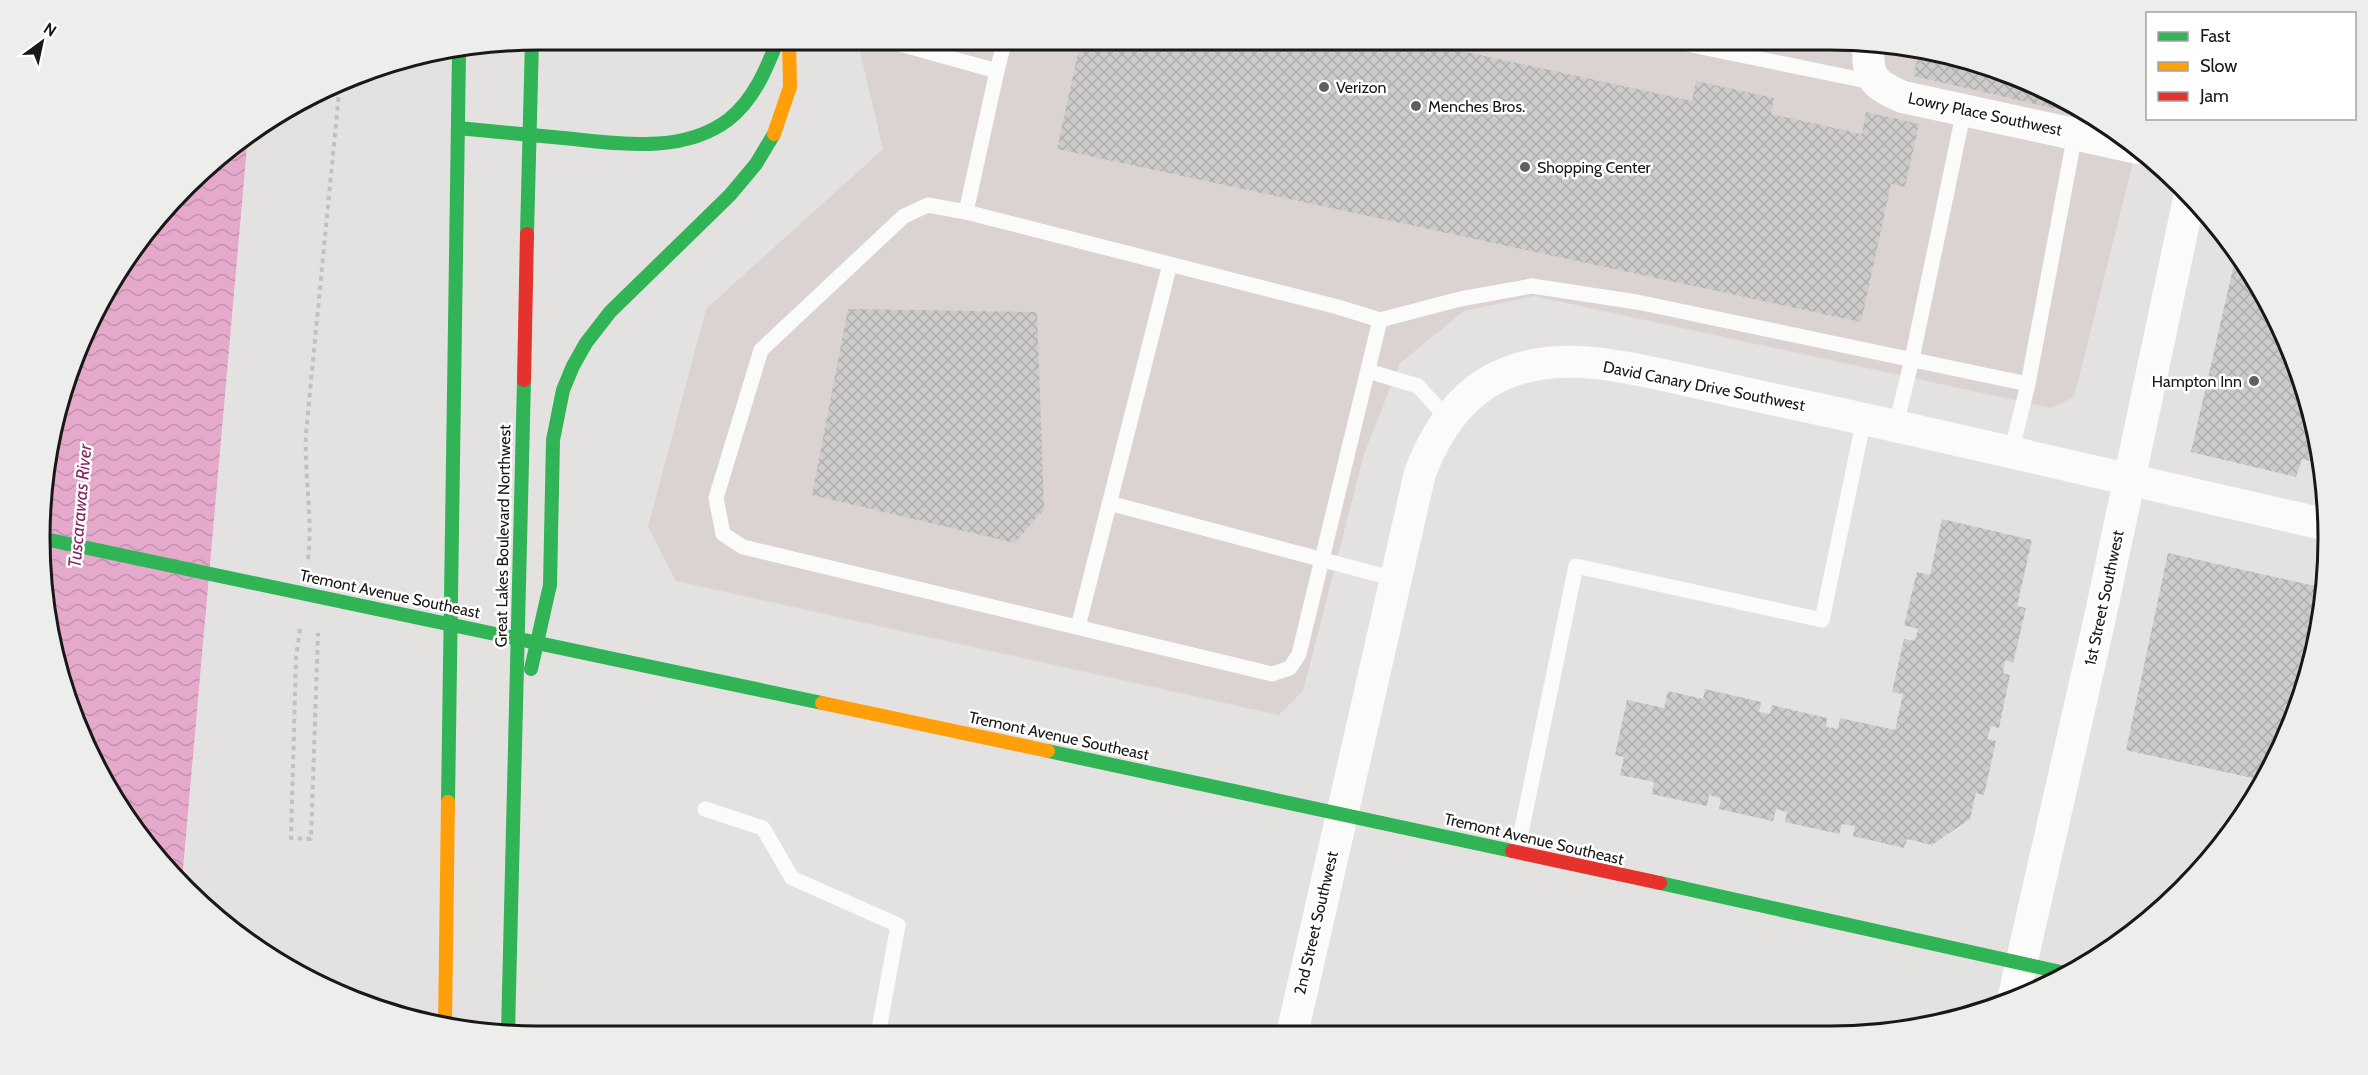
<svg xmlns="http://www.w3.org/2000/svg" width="2368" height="1075" viewBox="0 0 2368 1075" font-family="Cabin,sans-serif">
	<defs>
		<pattern id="water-waves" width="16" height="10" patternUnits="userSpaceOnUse" patternTransform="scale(1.5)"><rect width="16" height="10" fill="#e4a9cb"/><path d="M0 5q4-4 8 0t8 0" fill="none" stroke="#c391ae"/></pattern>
		<pattern id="building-cross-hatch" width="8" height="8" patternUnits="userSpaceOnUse" patternTransform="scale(1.5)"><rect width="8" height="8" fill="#cccbca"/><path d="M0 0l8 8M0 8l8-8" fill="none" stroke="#afaead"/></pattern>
	</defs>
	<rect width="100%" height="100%" fill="#e4e2e1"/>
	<path fill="#dad3d1" d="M 857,39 L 1831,39 L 1927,49 L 2021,77 L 2107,123 L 2137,147 L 2074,397 L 2051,408 L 1534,296 L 1464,311 L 1400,363 L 1364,454 L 1303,691 L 1279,715 L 676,581 L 648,527 L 706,309 L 883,149 Z"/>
	<path fill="url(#water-waves)" d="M 248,135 L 182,880 L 106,786 L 65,697 L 43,603 L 49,441 L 106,289 L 209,162 Z"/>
	<path fill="url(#building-cross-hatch)" d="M 1081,39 L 1445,39 L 1443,47 L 1692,101 L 1696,81 L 1774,98 L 1771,114 L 1862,134 L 1866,112 L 1919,124 L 1905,187 L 1891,184 L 1861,322 L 1057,149 Z
		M 1920,48 L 2021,77 L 2097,118 L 1913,76 Z
		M 2237,251 L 2245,260 L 2291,346 L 2319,440 L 2322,464 L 2302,459 L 2296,477 L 2191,452 Z
		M 848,309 L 1037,312 L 1044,509 L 1015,543 L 812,495 Z
		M 1942,519 L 2032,540 L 2017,606 L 2026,608 L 2013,663 L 2005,660 L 2003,673 L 2010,675 L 1999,728 L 1991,726 L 1987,739 L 1996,741 L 1984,795 L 1976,793 L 1970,819 L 1932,845 L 1907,839 L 1904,848 L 1853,836 L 1855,826 L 1842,824 L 1839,834 L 1785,822 L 1787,812 L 1776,809 L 1773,821 L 1719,809 L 1721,798 L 1709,795 L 1707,806 L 1652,794 L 1654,782 L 1620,775 L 1624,757 L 1615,755 L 1627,700 L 1664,708 L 1668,691 L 1703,699 L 1705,689 L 1761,702 L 1759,712 L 1770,714 L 1772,705 L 1827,718 L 1826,727 L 1838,729 L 1840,718 L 1895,730 L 1903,694 L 1892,692 L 1904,639 L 1915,641 L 1918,629 L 1904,625 L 1917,572 L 1930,575 Z
		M 2168,553 L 2324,588 L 2319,634 L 2291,728 L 2261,780 L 2126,750 Z"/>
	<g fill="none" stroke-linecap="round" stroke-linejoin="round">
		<path stroke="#c1c1c0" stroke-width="4" stroke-dasharray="4.5 4.5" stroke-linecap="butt" d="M 308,559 C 313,516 304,475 306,433 L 340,82
			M 300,629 L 296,658 L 291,838 L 311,839 L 318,633"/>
		<path stroke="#fbfbfa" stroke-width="15" d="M 882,39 L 997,71 L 1005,39
			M 1662,39 L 1877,83
			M 966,212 L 928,205 L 904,216 L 761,350 L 716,498 L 723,534 L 743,547 L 1272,674 L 1290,668 L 1299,654 L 1380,320 L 1338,307 L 966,212 L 997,71
			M 1380,320 L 1460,299 L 1532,286 L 1637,302 L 2028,384 L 2075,134
			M 1368,371 L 1418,386 L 1447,418
			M 1896,425 L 1912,359 L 1964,110
			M 2011,453 L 2028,384
			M 1109,503 L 1395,579
			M 1078,627 L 1170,264
			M 705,809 L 763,828 L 792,878 L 898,925 L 878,1035
			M 1517,852 L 1576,566 L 1822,620 L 1864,419"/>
		<path stroke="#fbfbfa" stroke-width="32" d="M 1869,43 C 1866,76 1872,84 1903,97 L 2138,148
			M 2013,1000 L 2099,622 L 2190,194
			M 1292,1034 L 1420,473 C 1439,423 1470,380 1525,367 C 1576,354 1631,368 1681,379 C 1714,386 1748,394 1781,401 C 1964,440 2146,484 2328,525"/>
		<path stroke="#30b455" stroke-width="14" d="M 458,128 C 493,131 528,135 563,138 C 617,143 681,155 728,120 C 754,100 767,68 778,39
			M 527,234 L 532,40
			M 45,539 L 822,703
			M 531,669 L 550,585 L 553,440 L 563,390 L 573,366 L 586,343 L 610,312 L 730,195 L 756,164 L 774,134
			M 1048,751 L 1512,851
			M 448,802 L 459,52
			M 1660,883 L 2065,973
			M 508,1033 L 524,380"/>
		<path stroke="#ff9f0a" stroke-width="14" d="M 774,134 L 790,87 L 789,39
			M 822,703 L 1048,751
			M 445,1027 L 448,802"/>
		<path stroke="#e5322d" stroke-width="14" d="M 524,380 L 527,234
			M 1512,851 L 1660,883"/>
	</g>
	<g fill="#605f5e" stroke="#fff" stroke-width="2">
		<circle cx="1324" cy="87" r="6"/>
		<circle cx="1416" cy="106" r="6"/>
		<circle cx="1525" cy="167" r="6"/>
		<circle cx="2254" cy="381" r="6"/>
	</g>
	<g text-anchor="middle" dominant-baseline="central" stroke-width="5" stroke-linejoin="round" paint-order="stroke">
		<g font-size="16" fill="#191817" stroke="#fff" text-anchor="start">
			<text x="1336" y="87">Verizon</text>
			<text x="1428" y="106">Menches Bros.</text>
			<text x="1537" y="167">Shopping Center</text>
			<text x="2242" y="381" text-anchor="end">Hampton Inn</text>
		</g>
		<g font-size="16" fill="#191817" stroke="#fff">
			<text transform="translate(1985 114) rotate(12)">Lowry Place Southwest</text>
			<text transform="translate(1704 386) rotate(11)">David Canary Drive Southwest</text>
			<text transform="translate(503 536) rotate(-89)">Great Lakes Boulevard Northwest</text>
			<text transform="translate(390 594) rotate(12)">Tremont Avenue Southeast</text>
			<text transform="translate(2104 598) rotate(-78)">1st Street Southwest</text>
			<text transform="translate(1059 736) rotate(12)">Tremont Avenue Southeast</text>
			<text transform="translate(1534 839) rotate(13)">Tremont Avenue Southeast</text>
			<text transform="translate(1316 923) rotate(-77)">2nd Street Southwest</text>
		</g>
		<g font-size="18" font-style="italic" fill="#862465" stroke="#fff">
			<text transform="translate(80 506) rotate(-85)">Tuscarawas River</text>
		</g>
	</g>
	<path d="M0 0H2368V1075H0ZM538 50H1830A488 488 0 0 1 2318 538V538A488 488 0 0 1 1830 1026H538A488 488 0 0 1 50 538V538A488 488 0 0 1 538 50Z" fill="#ededec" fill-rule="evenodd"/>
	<path fill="none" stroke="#191817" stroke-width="3" d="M538 50H1830A488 488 0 0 1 2318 538V538A488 488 0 0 1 1830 1026H538A488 488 0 0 1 50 538V538A488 488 0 0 1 538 50Z"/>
	<rect x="2146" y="12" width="210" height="108" fill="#ffffff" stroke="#a3a3a2" stroke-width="1.5"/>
	<rect x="2158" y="32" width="30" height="9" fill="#30b455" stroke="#a3a3a2" stroke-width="1.5"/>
	<text x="2200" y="42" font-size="18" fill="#191817">Fast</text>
	<rect x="2158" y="62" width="30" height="9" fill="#ff9f0a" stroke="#a3a3a2" stroke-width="1.5"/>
	<text x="2200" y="72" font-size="18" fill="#191817">Slow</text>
	<rect x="2158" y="92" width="30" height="9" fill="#e5322d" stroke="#a3a3a2" stroke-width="1.5"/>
	<text x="2200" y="102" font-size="18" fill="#191817">Jam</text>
	<g transform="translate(42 42) rotate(33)" stroke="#ffffff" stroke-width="4.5" paint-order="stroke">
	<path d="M0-4.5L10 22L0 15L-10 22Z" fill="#191817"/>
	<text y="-9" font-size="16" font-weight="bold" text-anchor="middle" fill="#191817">N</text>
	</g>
</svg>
